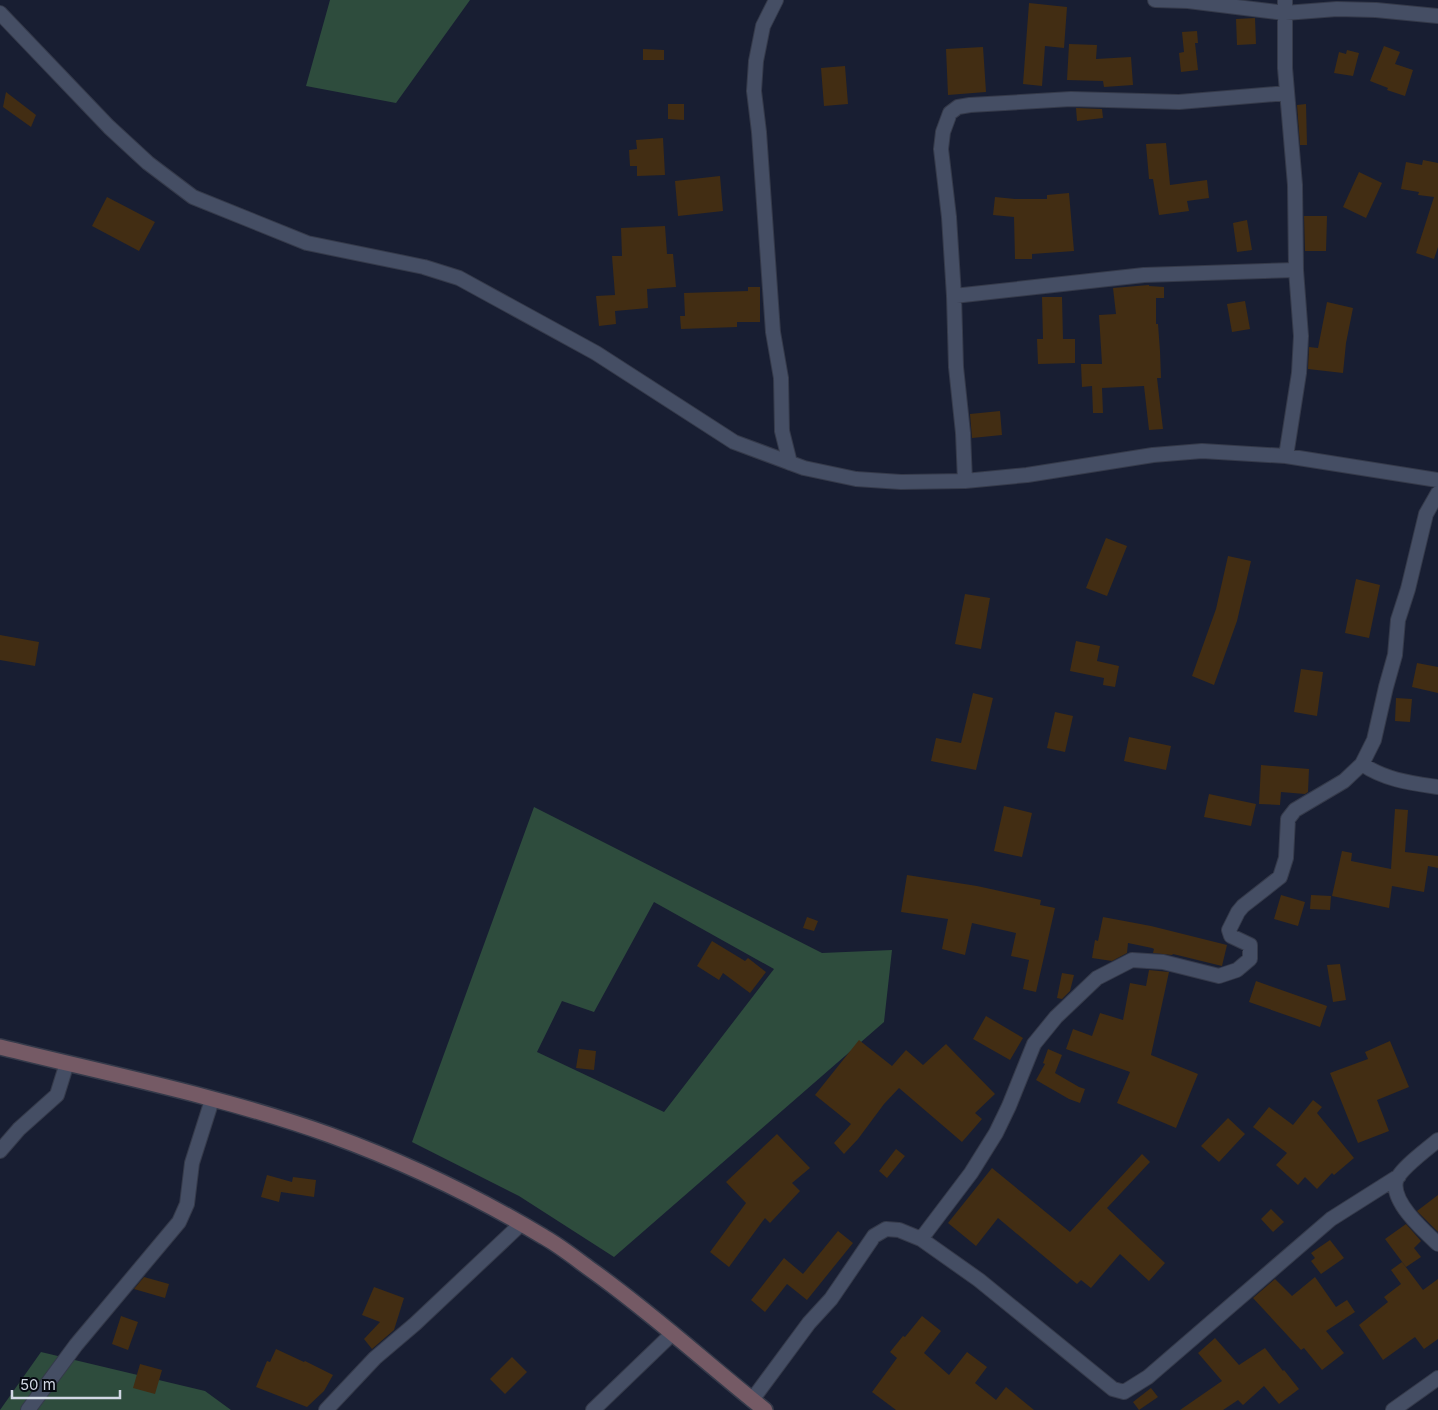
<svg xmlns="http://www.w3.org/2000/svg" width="1438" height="1410" viewBox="0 0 1438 1410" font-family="Inter,sans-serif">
	<rect width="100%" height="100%" fill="#181e32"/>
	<path fill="#2e4c3d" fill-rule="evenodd" d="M 330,0 L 470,0 L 396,103 L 306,86 Z
		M 534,807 L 822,953 L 892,950 L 884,1022 L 614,1257 L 519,1196 L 412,1142 ZM 654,902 L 774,969 L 664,1112 L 537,1052 L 562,1001 L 594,1012 Z
		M 41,1352 L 205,1391 L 231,1410 L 0,1410 Z"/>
	<path fill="#422d13" d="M 1029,3 L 1067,7 L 1064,48 L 1045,46 L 1042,86 L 1023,84 Z
		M 1255,18 L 1256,44 L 1237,45 L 1236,19 Z
		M 1197,31 L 1198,43 L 1195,43 L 1198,70 L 1181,72 L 1179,53 L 1184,52 L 1182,32 Z
		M 1069,44 L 1097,45 L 1096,59 L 1131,57 L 1133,85 L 1104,87 L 1103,81 L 1067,80 Z
		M 1384,46 L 1400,52 L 1395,64 L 1413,70 L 1405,96 L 1387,90 L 1388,88 L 1370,81 Z
		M 983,47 L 986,92 L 948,95 L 946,49 Z
		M 643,49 L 664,50 L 664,60 L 643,60 Z
		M 1347,50 L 1359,53 L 1353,76 L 1334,73 L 1339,52 L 1346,54 Z
		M 845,66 L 848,104 L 824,106 L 821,68 Z
		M 6,92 L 36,115 L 31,127 L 3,107 Z
		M 668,104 L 684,104 L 684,120 L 668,119 Z
		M 1306,104 L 1307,145 L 1300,145 L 1297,105 Z
		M 1076,108 L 1102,109 L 1103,118 L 1077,121 Z
		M 663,138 L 665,175 L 637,176 L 637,166 L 630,166 L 629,150 L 637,149 L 636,140 Z
		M 1166,143 L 1170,185 L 1207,180 L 1209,198 L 1187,201 L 1189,211 L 1159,215 L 1153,179 L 1149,179 L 1146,144 Z
		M 1423,160 L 1438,163 L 1438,247 L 1434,259 L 1416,253 L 1434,197 L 1418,195 L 1419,192 L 1401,189 L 1406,162 L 1422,165 Z
		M 1359,172 L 1382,183 L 1366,218 L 1343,207 Z
		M 720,176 L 723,211 L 678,216 L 675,181 Z
		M 1069,193 L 1074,251 L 1032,254 L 1032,259 L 1015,259 L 1014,217 L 993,215 L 995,197 L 1015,199 L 1047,199 L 1047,195 Z
		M 107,197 L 155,222 L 139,251 L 92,226 Z
		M 1304,216 L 1327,216 L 1326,251 L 1305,251 Z
		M 1247,220 L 1252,250 L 1237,252 L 1233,223 Z
		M 665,226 L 667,254 L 673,254 L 676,287 L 647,289 L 648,308 L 615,311 L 616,324 L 599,326 L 596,296 L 615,295 L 612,256 L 622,256 L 621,228 Z
		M 1149,285 L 1149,286 L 1164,287 L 1164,298 L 1156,298 L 1156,324 L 1158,324 L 1160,351 L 1161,378 L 1157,378 L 1163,429 L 1149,430 L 1144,386 L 1102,388 L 1103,413 L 1093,413 L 1092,386 L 1082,387 L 1081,364 L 1102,364 L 1099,315 L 1116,314 L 1113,288 Z
		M 748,287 L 760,287 L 760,322 L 737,322 L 737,327 L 681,329 L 680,316 L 685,316 L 684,293 L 748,291 Z
		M 1042,297 L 1062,297 L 1063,339 L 1075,339 L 1075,363 L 1038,364 L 1037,339 L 1043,339 Z
		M 1245,301 L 1250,329 L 1232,332 L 1227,304 Z
		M 1327,302 L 1353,308 L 1346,343 L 1343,373 L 1308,369 L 1309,347 L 1318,348 Z
		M 1000,411 L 1002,435 L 972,438 L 970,414 Z
		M 1106,538 L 1127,546 L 1107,596 L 1086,588 Z
		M 1228,556 L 1251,561 L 1237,621 L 1214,685 L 1192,676 L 1216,609 Z
		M 1356,579 L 1380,585 L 1369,638 L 1345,633 Z
		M 965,594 L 990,598 L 981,649 L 955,644 Z
		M 0,635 L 39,642 L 35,666 L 0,660 Z
		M 1076,641 L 1100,646 L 1097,661 L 1119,666 L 1115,687 L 1103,685 L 1104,678 L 1070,671 Z
		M 1417,663 L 1438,667 L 1438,693 L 1412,687 Z
		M 1301,669 L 1323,672 L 1317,716 L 1294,712 Z
		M 973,693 L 993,698 L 976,770 L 931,761 L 936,738 L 961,743 Z
		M 1396,698 L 1412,699 L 1410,722 L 1395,721 Z
		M 1055,712 L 1073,716 L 1065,752 L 1047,748 Z
		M 1129,737 L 1171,746 L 1166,770 L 1124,761 Z
		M 1261,765 L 1309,769 L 1308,792 L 1305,794 L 1281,792 L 1280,805 L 1259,804 Z
		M 1209,794 L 1256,804 L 1251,826 L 1204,817 Z
		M 1004,806 L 1032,813 L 1022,857 L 994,851 Z
		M 1395,809 L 1408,810 L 1405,852 L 1438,856 L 1438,868 L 1428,866 L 1424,892 L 1392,886 L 1389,908 L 1332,896 L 1342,851 L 1352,853 L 1351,861 L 1391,869 Z
		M 907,875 L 977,886 L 1041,900 L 1040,905 L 1055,908 L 1036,992 L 1023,989 L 1029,960 L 1011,956 L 1016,933 L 972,923 L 965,955 L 942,949 L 948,919 L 901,912 Z
		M 1281,895 L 1305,902 L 1298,926 L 1274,919 Z
		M 1311,895 L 1331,896 L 1330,910 L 1310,909 Z
		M 807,917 L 818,921 L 814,931 L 803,928 Z
		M 1103,917 L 1151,926 L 1227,945 L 1222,966 L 1173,954 L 1172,955 L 1153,953 L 1154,949 L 1152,948 L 1128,943 L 1127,953 L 1112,961 L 1092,958 L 1095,940 L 1098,941 Z
		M 712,941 L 745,961 L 748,958 L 766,972 L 750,993 L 723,973 L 719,980 L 697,966 Z
		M 1340,964 L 1346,1000 L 1333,1002 L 1327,965 Z
		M 1149,970 L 1169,972 L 1151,1055 L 1198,1074 L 1176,1128 L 1117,1103 L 1130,1072 L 1066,1049 L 1073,1029 L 1092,1036 L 1100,1013 L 1123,1020 L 1130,983 L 1146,986 Z
		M 1062,973 L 1074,975 L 1070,991 L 1062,999 L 1057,998 Z
		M 1256,981 L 1327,1006 L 1320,1027 L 1249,1002 Z
		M 986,1016 L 1023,1038 L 1010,1060 L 973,1039 Z
		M 859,1040 L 892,1066 L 906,1050 L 923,1065 L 946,1044 L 995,1094 L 975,1113 L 982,1119 L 962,1142 L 899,1088 L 884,1104 L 858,1139 L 844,1154 L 834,1143 L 851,1124 L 815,1095 Z
		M 1390,1041 L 1409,1087 L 1377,1100 L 1389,1131 L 1358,1143 L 1330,1073 L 1368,1059 L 1365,1052 Z
		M 579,1049 L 596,1051 L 594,1070 L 576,1068 Z
		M 1048,1049 L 1062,1055 L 1055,1073 L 1079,1087 L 1085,1089 L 1080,1103 L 1069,1099 L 1036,1080 L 1045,1064 L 1043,1063 Z
		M 1313,1100 L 1322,1107 L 1317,1113 L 1354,1158 L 1334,1175 L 1332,1173 L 1317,1189 L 1305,1177 L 1298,1185 L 1276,1165 L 1287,1153 L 1253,1127 L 1269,1107 L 1293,1125 Z
		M 1228,1118 L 1245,1134 L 1219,1162 L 1201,1146 Z
		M 777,1134 L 810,1168 L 792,1183 L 800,1191 L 770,1223 L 765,1218 L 729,1267 L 710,1252 L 746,1203 L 726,1182 Z
		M 896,1149 L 905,1156 L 887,1178 L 879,1171 Z
		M 1142,1154 L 1150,1162 L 1107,1208 L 1165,1263 L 1149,1281 L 1120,1254 L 1091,1288 L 1081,1280 L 1077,1284 L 998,1218 L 976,1246 L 948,1223 L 992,1168 L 1070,1232 Z
		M 267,1175 L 292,1182 L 293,1177 L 316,1180 L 314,1197 L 281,1192 L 279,1202 L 261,1197 Z
		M 1438,1195 L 1438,1232 L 1417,1211 Z
		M 1271,1209 L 1284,1222 L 1273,1232 L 1261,1219 Z
		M 1406,1224 L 1421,1241 L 1414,1248 L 1421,1257 L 1406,1267 L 1385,1239 Z
		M 838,1231 L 853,1243 L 807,1300 L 787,1284 L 765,1312 L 751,1300 L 784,1258 L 803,1274 Z
		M 1330,1240 L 1344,1258 L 1321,1274 L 1311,1261 L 1315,1258 L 1311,1253 Z
		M 1402,1262 L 1423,1290 L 1438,1279 L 1438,1339 L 1424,1349 L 1415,1337 L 1383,1360 L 1359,1325 L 1388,1302 L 1384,1297 L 1401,1284 L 1391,1270 Z
		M 144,1277 L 169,1284 L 165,1298 L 134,1289 Z
		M 1315,1277 L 1336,1307 L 1347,1300 L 1355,1312 L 1326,1331 L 1344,1353 L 1322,1370 L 1304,1348 L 1301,1350 L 1253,1298 L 1275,1279 L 1292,1296 Z
		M 374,1287 L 404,1298 L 394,1330 L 372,1349 L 364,1339 L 380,1322 L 362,1315 Z
		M 121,1316 L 138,1322 L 128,1350 L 112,1344 Z
		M 922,1316 L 941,1331 L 924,1353 L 949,1375 L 967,1352 L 987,1367 L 975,1383 L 996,1400 L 1006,1387 L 1034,1410 L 896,1410 L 872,1392 L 897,1358 L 890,1352 L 903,1336 L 905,1337 Z
		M 1215,1338 L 1239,1365 L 1265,1348 L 1283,1371 L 1284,1370 L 1299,1389 L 1279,1404 L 1264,1386 L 1243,1405 L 1238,1400 L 1223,1410 L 1180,1410 L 1222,1381 L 1198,1353 Z
		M 276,1349 L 304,1362 L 305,1361 L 333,1375 L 324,1391 L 307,1407 L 256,1387 L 267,1361 L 270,1362 Z
		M 512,1357 L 527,1372 L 505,1394 L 490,1379 Z
		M 140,1364 L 162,1370 L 155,1394 L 133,1388 Z
		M 1151,1388 L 1158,1397 L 1139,1410 L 1133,1402 Z"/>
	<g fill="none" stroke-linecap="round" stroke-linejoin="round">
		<g stroke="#353a4a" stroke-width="16">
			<path id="street" d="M 776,0 L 763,26 L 756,61 L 754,91 L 759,132 L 773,332 L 781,378 L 782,431 L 790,463
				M 1155,0 L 1188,1 L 1285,13 L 1285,0
				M 0,13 L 109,127 L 148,163 L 193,197 L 307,243 L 424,267 L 459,278 L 596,353 L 734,442 L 804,468 L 856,479 L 901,482 L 965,481 L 1027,475 L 1153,455 L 1202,451 L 1286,456 L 1438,480
				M 954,296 L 1144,275 L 1296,270
				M 1286,456 L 1299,373 L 1301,336 L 1296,270 L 1295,185 L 1285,68 L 1285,13 L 1337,9 L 1376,10 L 1438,16
				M 965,481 L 963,433 L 956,367 L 954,296 L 949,217 L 941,149 L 943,132 L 950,113 L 958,107 L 970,105 L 1071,99 L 1179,102 L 1287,93
				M 1362,764 C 1385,780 1411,783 1438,787
				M 1438,1140 C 1428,1148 1399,1170 1396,1181 C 1391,1202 1424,1231 1438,1244
				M 0,1151 L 19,1129 L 57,1095 L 67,1063
				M 921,1239 L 971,1173 L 996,1133 L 1009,1106 L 1034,1044 L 1056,1017 L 1097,978 L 1132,960 L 1163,962 L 1219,976 L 1237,970 L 1250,959 L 1250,945 L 1231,936 L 1229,930 L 1238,912 L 1243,906 L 1280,877 L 1286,858 L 1288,819 L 1295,810 L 1344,781 L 1362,764 L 1374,740 L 1386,687 L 1395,655 L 1398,620 L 1408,589 L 1426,514 L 1438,493
				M 752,1400 L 809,1323 L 831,1299 L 874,1236 L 886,1229 L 899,1230 L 921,1239 L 979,1280 L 1113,1389 L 1124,1392 L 1148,1377 L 1331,1219 L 1399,1176
				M 28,1410 L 76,1345 L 179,1222 L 187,1204 L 192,1163 L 212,1100
				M 326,1410 L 375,1358 L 415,1324 L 521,1224
				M 593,1410 L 673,1333
				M 1393,1410 L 1438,1378"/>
		</g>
		<g stroke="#353a4a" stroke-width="18">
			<path id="secondary" d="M 0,1047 C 109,1074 224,1097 330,1135 C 404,1162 476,1196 544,1237 C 560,1246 575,1258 590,1269 C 652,1313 706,1363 765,1410"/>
		</g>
		<use href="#street" stroke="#454e64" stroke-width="14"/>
		<use href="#secondary" stroke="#755a65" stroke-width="15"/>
	</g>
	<path d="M12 1390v8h108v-8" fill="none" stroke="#d1d7e4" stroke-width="2.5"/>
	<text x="20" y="1390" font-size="15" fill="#d1d7e4" stroke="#060911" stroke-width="4" paint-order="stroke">50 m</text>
</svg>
